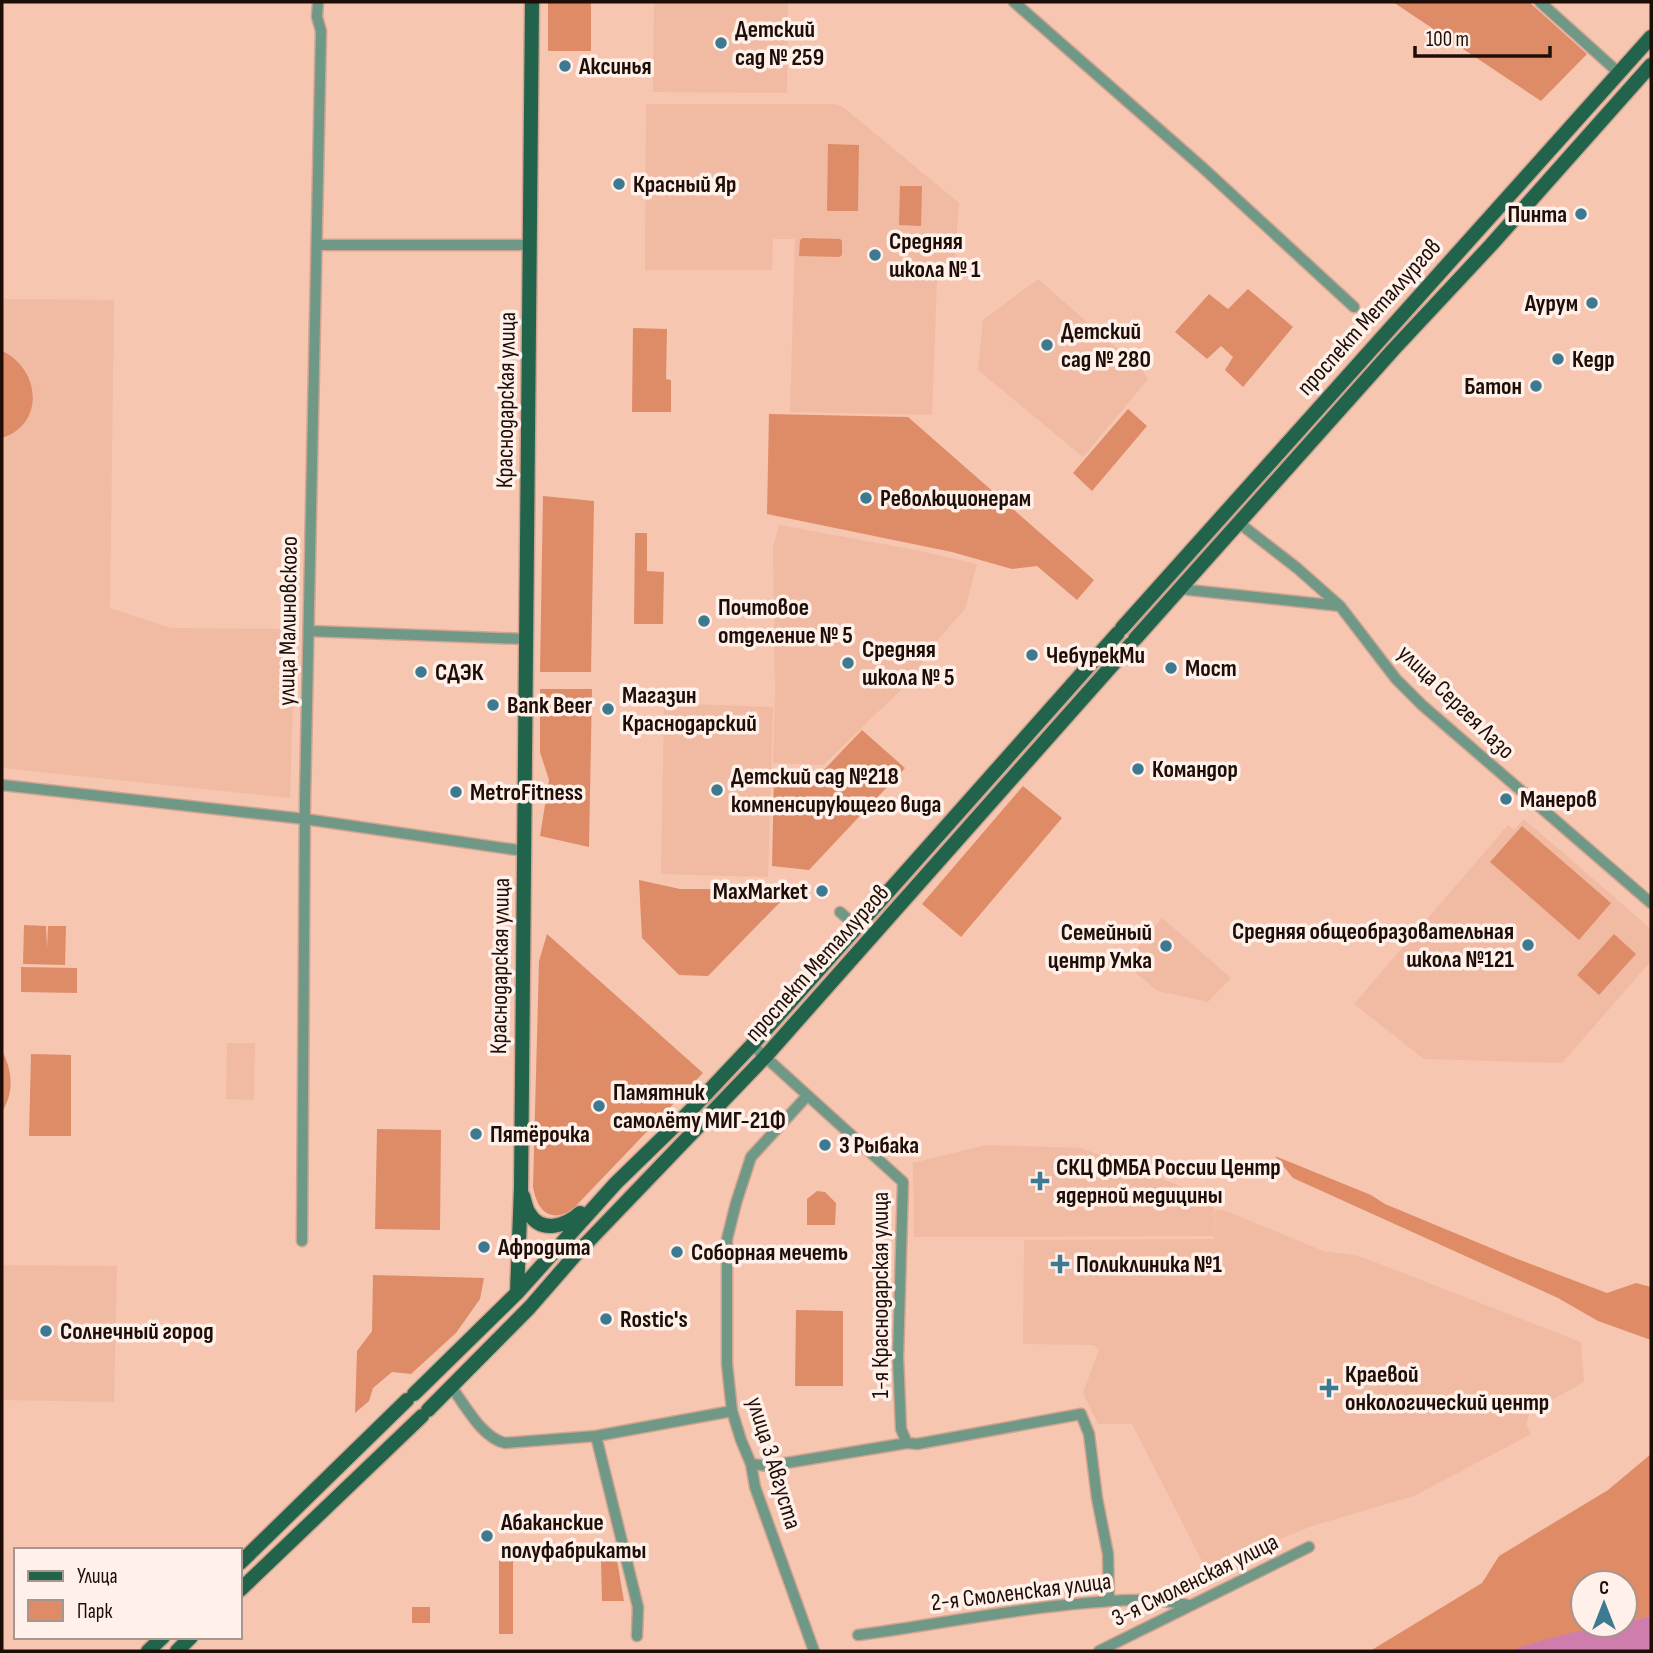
<svg xmlns="http://www.w3.org/2000/svg" width="1653" height="1653" viewBox="0 0 1653 1653" font-family="'Sofia Sans Condensed',sans-serif">
	<rect width="100%" height="100%" fill="#f6c6b1"/>
	<path fill="#f1baa2" d="M 654,2 L 788,2 L 787,93 L 653,92 Z
		M 646,104 L 835,104 L 843,107 L 959,203 L 954,272 L 950,278 L 937,279 L 932,415 L 790,412 L 795,239 L 773,239 L 772,270 L 645,270 Z
		M 1038,279 L 1143,371 L 1148,379 L 1083,457 L 978,370 L 983,320 Z
		M 2,299 L 114,300 L 110,608 L 171,628 L 295,629 L 290,798 L 2,768 Z
		M 779,525 L 916,550 L 977,564 L 965,609 L 935,643 L 908,683 L 823,765 L 773,763 L 775,693 L 773,547 Z
		M 664,703 L 773,707 L 768,877 L 661,874 Z
		M 1524,819 L 1651,929 L 1651,961 L 1562,1063 L 1424,1059 L 1354,1004 L 1508,825 L 1514,830 Z
		M 1162,918 L 1231,978 L 1208,1002 L 1158,991 L 1124,963 Z
		M 227,1043 L 255,1043 L 254,1100 L 226,1099 Z
		M 986,1145 L 1081,1148 L 1214,1199 L 1214,1236 L 914,1237 L 913,1163 Z
		M 1215,1210 L 1224,1210 L 1323,1251 L 1359,1256 L 1581,1342 L 1584,1382 L 1530,1412 L 1526,1425 L 1531,1434 L 1414,1496 L 1312,1526 L 1206,1569 L 1132,1424 L 1098,1424 L 1083,1393 L 1099,1350 L 1094,1345 L 1023,1344 L 1024,1240 L 1214,1239 Z
		M 2,1265 L 117,1266 L 114,1402 L 2,1400 Z"/>
	<path fill="#de8c67" d="M 1393,2 L 1529,2 L 1587,54 L 1541,101 Z
		M 828,144 L 859,145 L 858,211 L 827,211 Z
		M 900,186 L 922,186 L 921,226 L 899,225 Z
		M 803,238 L 840,239 L 842,241 L 842,255 L 839,257 L 799,256 L 800,240 Z
		M 1248,289 L 1293,327 L 1243,387 L 1225,370 L 1233,357 L 1221,346 L 1207,359 L 1175,332 L 1209,294 L 1228,309 Z
		M 633,328 L 667,329 L 666,379 L 671,380 L 671,412 L 632,412 Z
		M 2,351 C 40,368 46,424 2,438 Z
		M 1128,409 L 1147,426 L 1092,491 L 1073,473 Z
		M 769,414 L 908,417 L 1094,580 L 1077,600 L 1037,566 L 1012,569 L 952,552 L 767,514 Z
		M 543,496 L 594,501 L 591,672 L 540,672 Z
		M 635,533 L 647,533 L 647,571 L 664,572 L 663,624 L 634,624 Z
		M 540,689 L 592,689 L 589,847 L 540,836 L 549,780 L 540,752 Z
		M 862,730 L 905,768 L 809,870 L 772,866 L 774,774 L 820,774 Z
		M 1522,826 L 1611,903 L 1579,940 L 1490,862 Z
		M 639,880 L 680,889 L 767,889 L 788,894 L 708,976 L 679,975 L 642,938 Z
		M 24,925 L 46,926 L 47,948 L 48,926 L 66,926 L 65,965 L 23,964 Z
		M 547,934 L 703,1073 L 571,1211 C 548,1223 537,1209 533,1187 L 539,961 Z
		M 1614,934 L 1636,954 L 1599,995 L 1577,975 Z
		M 21,967 L 77,968 L 77,993 L 21,992 Z
		M 2,1051 C 13,1071 14,1093 2,1112 Z
		M 31,1054 L 71,1055 L 71,1136 L 29,1136 Z
		M 377,1129 L 441,1130 L 440,1230 L 375,1229 Z
		M 817,1191 L 825,1192 L 836,1203 L 835,1225 L 807,1225 L 807,1199 Z
		M 373,1275 L 484,1278 L 480,1299 L 456,1333 L 411,1374 L 392,1372 L 373,1388 L 369,1401 L 355,1413 L 357,1351 L 372,1331 Z
		M 796,1310 L 843,1311 L 843,1386 L 795,1386 Z
		M 499,1554 L 513,1554 L 513,1634 L 499,1634 Z
		M 601,1560 L 617,1560 L 624,1601 L 602,1601 Z
		M 412,1607 L 430,1607 L 430,1623 L 412,1623 Z"/>
	<path fill="#df8c66" d="M 548,2 L 591,2 L 591,51 L 548,51 Z
		M 1023,786 L 1062,818 L 961,937 L 922,904 Z
		M 577,963 L 632,1013 L 623,1032 L 566,1015 L 563,1000 Z
		M 557,1013 L 572,1073 L 561,1081 L 555,1093 L 540,1086 L 538,1056 Z
		M 566,1020 L 622,1037 L 605,1070 L 580,1069 Z
		M 638,1020 L 677,1053 L 632,1035 Z
		M 628,1042 L 687,1063 L 689,1071 L 629,1083 L 615,1072 Z
		M 696,1075 L 655,1121 L 635,1121 L 636,1106 L 633,1091 Z
		M 540,1099 L 554,1104 L 556,1127 L 569,1144 L 545,1205 L 538,1197 L 537,1189 Z
		M 627,1134 L 639,1137 L 569,1208 L 561,1209 L 587,1149 C 603,1155 616,1146 627,1134 Z
		M 1275,1156 L 1371,1195 L 1385,1204 L 1515,1258 L 1607,1293 L 1636,1283 L 1651,1287 L 1651,1340 L 1598,1321 L 1558,1298 L 1293,1178 Z
		M 1651,1454 L 1651,1616 L 1625,1622 L 1625,1583 L 1583,1583 L 1583,1625 L 1612,1625 L 1508,1651 L 1370,1651 L 1482,1583 L 1499,1556 L 1608,1490 Z"/>
	<path fill="#ce7dac" d="M 1651,1616 L 1651,1651 L 1508,1651 C 1541,1641 1591,1625 1625,1625 L 1625,1622 Z"/>
	<g fill="none" stroke-linecap="round" stroke-linejoin="round">
		<g stroke="#cfa592" stroke-width="13">
			<path id="minor" d="M 1014,2 L 1202,167 L 1354,307
				M 1540,2 L 1619,73
				M 317,245 L 530,245
				M 1239,523 L 1297,568 L 1340,606 L 1396,679 L 1422,705 L 1651,903
				M 1180,589 L 1340,606
				M 309,631 L 525,639
				M 2,785 L 305,819 L 524,851
				M 840,912 L 857,927
				M 752,1045 L 903,1182 L 898,1357 L 901,1429 L 907,1443
				M 807,1096 L 751,1157 L 736,1203 L 727,1239 L 727,1364 L 732,1411 L 741,1440 L 751,1464 L 755,1487 L 814,1651
				M 302,1241 L 305,799 L 321,31 L 317,17 L 318,2
				M 452,1388 C 466,1406 482,1438 505,1443 L 596,1436 L 732,1411
				M 596,1436 L 638,1607 L 637,1636
				M 751,1464 L 768,1466 L 907,1443 L 917,1444 L 1081,1414 L 1089,1434 L 1097,1498 L 1108,1554 L 1109,1601
				M 858,1635 C 927,1626 996,1612 1065,1605 C 1108,1601 1146,1596 1188,1605
				M 1099,1651 L 1309,1547"/>
		</g>
		<g stroke="#cfa592" stroke-width="17">
			<path id="major" d="M 1122,628 L 1651,37
				M 1135,639 L 1392,351 L 1491,245 L 1651,65
				M 523,1196 C 525,1202 526,1209 529,1213 C 541,1234 566,1226 580,1213
				M 517,1293 L 521,1188 L 532,2
				M 414,1394 L 517,1293 L 616,1183 L 689,1112 L 752,1045 L 1118,633
				M 428,1410 L 530,1307 L 577,1253 L 765,1057 L 1131,644
				M 240,1563 L 407,1400
				M 240,1590 L 422,1416
				M 148,1651 L 163,1637
				M 177,1651 L 191,1637"/>
		</g>
		<use href="#minor" stroke="#709886" stroke-width="10"/>
		<use href="#major" stroke="#22634b" stroke-width="14"/>
	</g>
	<g fill="#3d7a91" stroke="#fff0e9" stroke-width="2.5">
		<circle cx="721" cy="43" r="7"/>
		<circle cx="565" cy="66" r="7"/>
		<circle cx="619" cy="184" r="7"/>
		<circle cx="1581" cy="214" r="7"/>
		<circle cx="875" cy="255" r="7"/>
		<circle cx="1592" cy="303" r="7"/>
		<circle cx="1047" cy="345" r="7"/>
		<circle cx="1558" cy="359" r="7"/>
		<circle cx="1536" cy="386" r="7"/>
		<circle cx="866" cy="498" r="7"/>
		<circle cx="704" cy="621" r="7"/>
		<circle cx="1032" cy="655" r="7"/>
		<circle cx="848" cy="663" r="7"/>
		<circle cx="1171" cy="668" r="7"/>
		<circle cx="421" cy="672" r="7"/>
		<circle cx="493" cy="705" r="7"/>
		<circle cx="608" cy="709" r="7"/>
		<circle cx="1138" cy="769" r="7"/>
		<circle cx="717" cy="790" r="7"/>
		<circle cx="456" cy="792" r="7"/>
		<circle cx="1506" cy="799" r="7"/>
		<circle cx="822" cy="891" r="7"/>
		<circle cx="1528" cy="945" r="7"/>
		<circle cx="1166" cy="946" r="7"/>
		<circle cx="599" cy="1106" r="7"/>
		<circle cx="476" cy="1134" r="7"/>
		<circle cx="825" cy="1145" r="7"/>
		<path d="M1036.5 1170.5h7v7h7v7h-7v7h-7v-7h-7v-7h7z"/>
		<circle cx="484" cy="1247" r="7"/>
		<circle cx="677" cy="1252" r="7"/>
		<path d="M1056.5 1253.5h7v7h7v7h-7v7h-7v-7h-7v-7h7z"/>
		<circle cx="606" cy="1319" r="7"/>
		<circle cx="46" cy="1331" r="7"/>
		<path d="M1325.5 1377.5h7v7h7v7h-7v7h-7v-7h-7v-7h7z"/>
		<circle cx="487" cy="1536" r="7"/>
	</g>
	<g text-anchor="middle" dominant-baseline="central" stroke-width="7" stroke-linejoin="round" paint-order="stroke">
		<g font-size="24" font-weight="bold" fill="#1e0e07" stroke="#fff0e9" text-anchor="start">
			<text x="735" y="29">Детский<tspan x="735" dy="28">сад № 259</tspan></text>
			<text x="579" y="66">Аксинья</text>
			<text x="633" y="184">Красный Яр</text>
			<text x="1567" y="214" text-anchor="end">Пинта</text>
			<text x="889" y="241">Средняя<tspan x="889" dy="28">школа № 1</tspan></text>
			<text x="1578" y="303" text-anchor="end">Аурум</text>
			<text x="1061" y="331">Детский<tspan x="1061" dy="28">сад № 280</tspan></text>
			<text x="1572" y="359">Кедр</text>
			<text x="1522" y="386" text-anchor="end">Батон</text>
			<text x="880" y="498">Революционерам</text>
			<text x="718" y="607">Почтовое<tspan x="718" dy="28">отделение № 5</tspan></text>
			<text x="862" y="649">Средняя<tspan x="862" dy="28">школа № 5</tspan></text>
			<text x="1046" y="655">ЧебурекМи</text>
			<text x="1185" y="668">Мост</text>
			<text x="435" y="672">СДЭК</text>
			<text x="622" y="695">Магазин<tspan x="622" dy="28">Краснодарский</tspan></text>
			<text x="507" y="705">Bank Beer</text>
			<text x="1152" y="769">Командор</text>
			<text x="731" y="776">Детский сад №218<tspan x="731" dy="28">компенсирующего вида</tspan></text>
			<text x="470" y="792">MetroFitness</text>
			<text x="1520" y="799">Манеров</text>
			<text x="808" y="891" text-anchor="end">MaxMarket</text>
			<text x="1514" y="931" text-anchor="end">Средняя общеобразовательная<tspan x="1514" dy="28">школа №121</tspan></text>
			<text x="1152" y="932" text-anchor="end">Семейный<tspan x="1152" dy="28">центр Умка</tspan></text>
			<text x="613" y="1092">Памятник<tspan x="613" dy="28">самолёту МИГ-21Ф</tspan></text>
			<text x="490" y="1134">Пятёрочка</text>
			<text x="839" y="1145">3 Рыбака</text>
			<text x="1056" y="1167">СКЦ ФМБА России Центр<tspan x="1056" dy="28">ядерной медицины</tspan></text>
			<text x="498" y="1247">Афродита</text>
			<text x="691" y="1252">Соборная мечеть</text>
			<text x="1076" y="1264">Поликлиника №1</text>
			<text x="620" y="1319">Rostic's</text>
			<text x="60" y="1331">Солнечный город</text>
			<text x="1345" y="1374">Краевой<tspan x="1345" dy="28">онкологический центр</tspan></text>
			<text x="501" y="1522">Абаканские<tspan x="501" dy="28">полуфабрикаты</tspan></text>
		</g>
		<g font-size="24" fill="#1e0e07" stroke="#fff0e9">
			<text transform="translate(1369 317) rotate(-48)">проспект Металлургов</text>
			<text transform="translate(506 400) rotate(-89)">Краснодарская улица</text>
			<text transform="translate(288 621) rotate(-89)">улица Малиновского</text>
			<text transform="translate(1456 702) rotate(44)">улица Сергея Лазо</text>
			<text transform="translate(817 963) rotate(-48)">проспект Металлургов</text>
			<text transform="translate(500 966) rotate(-89)">Краснодарская улица</text>
			<text transform="translate(880 1295) rotate(-90)">1-я Краснодарская улица</text>
			<text transform="translate(774 1463) rotate(73)">улица 3 Августа</text>
			<text transform="translate(1195 1580) rotate(-26)">3-я Смоленская улица</text>
			<text transform="translate(1021 1592) rotate(-7)">2-я Смоленская улица</text>
		</g>
	</g>
	<rect width="1653" height="1653" fill="none" stroke="#1e0e07" stroke-width="7"/>
	<rect x="14" y="1548" width="228" height="91" fill="#fff0e9" stroke="#a5968f" stroke-width="2"/>
	<rect x="28" y="1571" width="35" height="10" fill="#22634b" stroke="#a5968f" stroke-width="2"/>
	<text x="77" y="1583" font-size="21" fill="#1e0e07">Улица</text>
	<rect x="28" y="1600" width="35" height="21" fill="#de8c67" stroke="#a5968f" stroke-width="2"/>
	<text x="77" y="1618" font-size="21" fill="#1e0e07">Парк</text>
	<g transform="translate(1604 1604)"><circle r="33" fill="#fff0e9" stroke="#a5968f" stroke-width="2"/>
	<path d="M0-5L12 26L0 18L-12 26Z" fill="#3d7a91"/>
	<text y="-10" font-size="19" font-weight="bold" text-anchor="middle" fill="#1e0e07">С</text>
	</g>
	<path d="M1415 46v10h135v-10" fill="none" stroke="#1e0e07" stroke-width="3.5"/>
	<text x="1426" y="46" font-size="21" fill="#1e0e07" stroke="#fff0e9" stroke-width="5" paint-order="stroke">100 m</text>
</svg>
